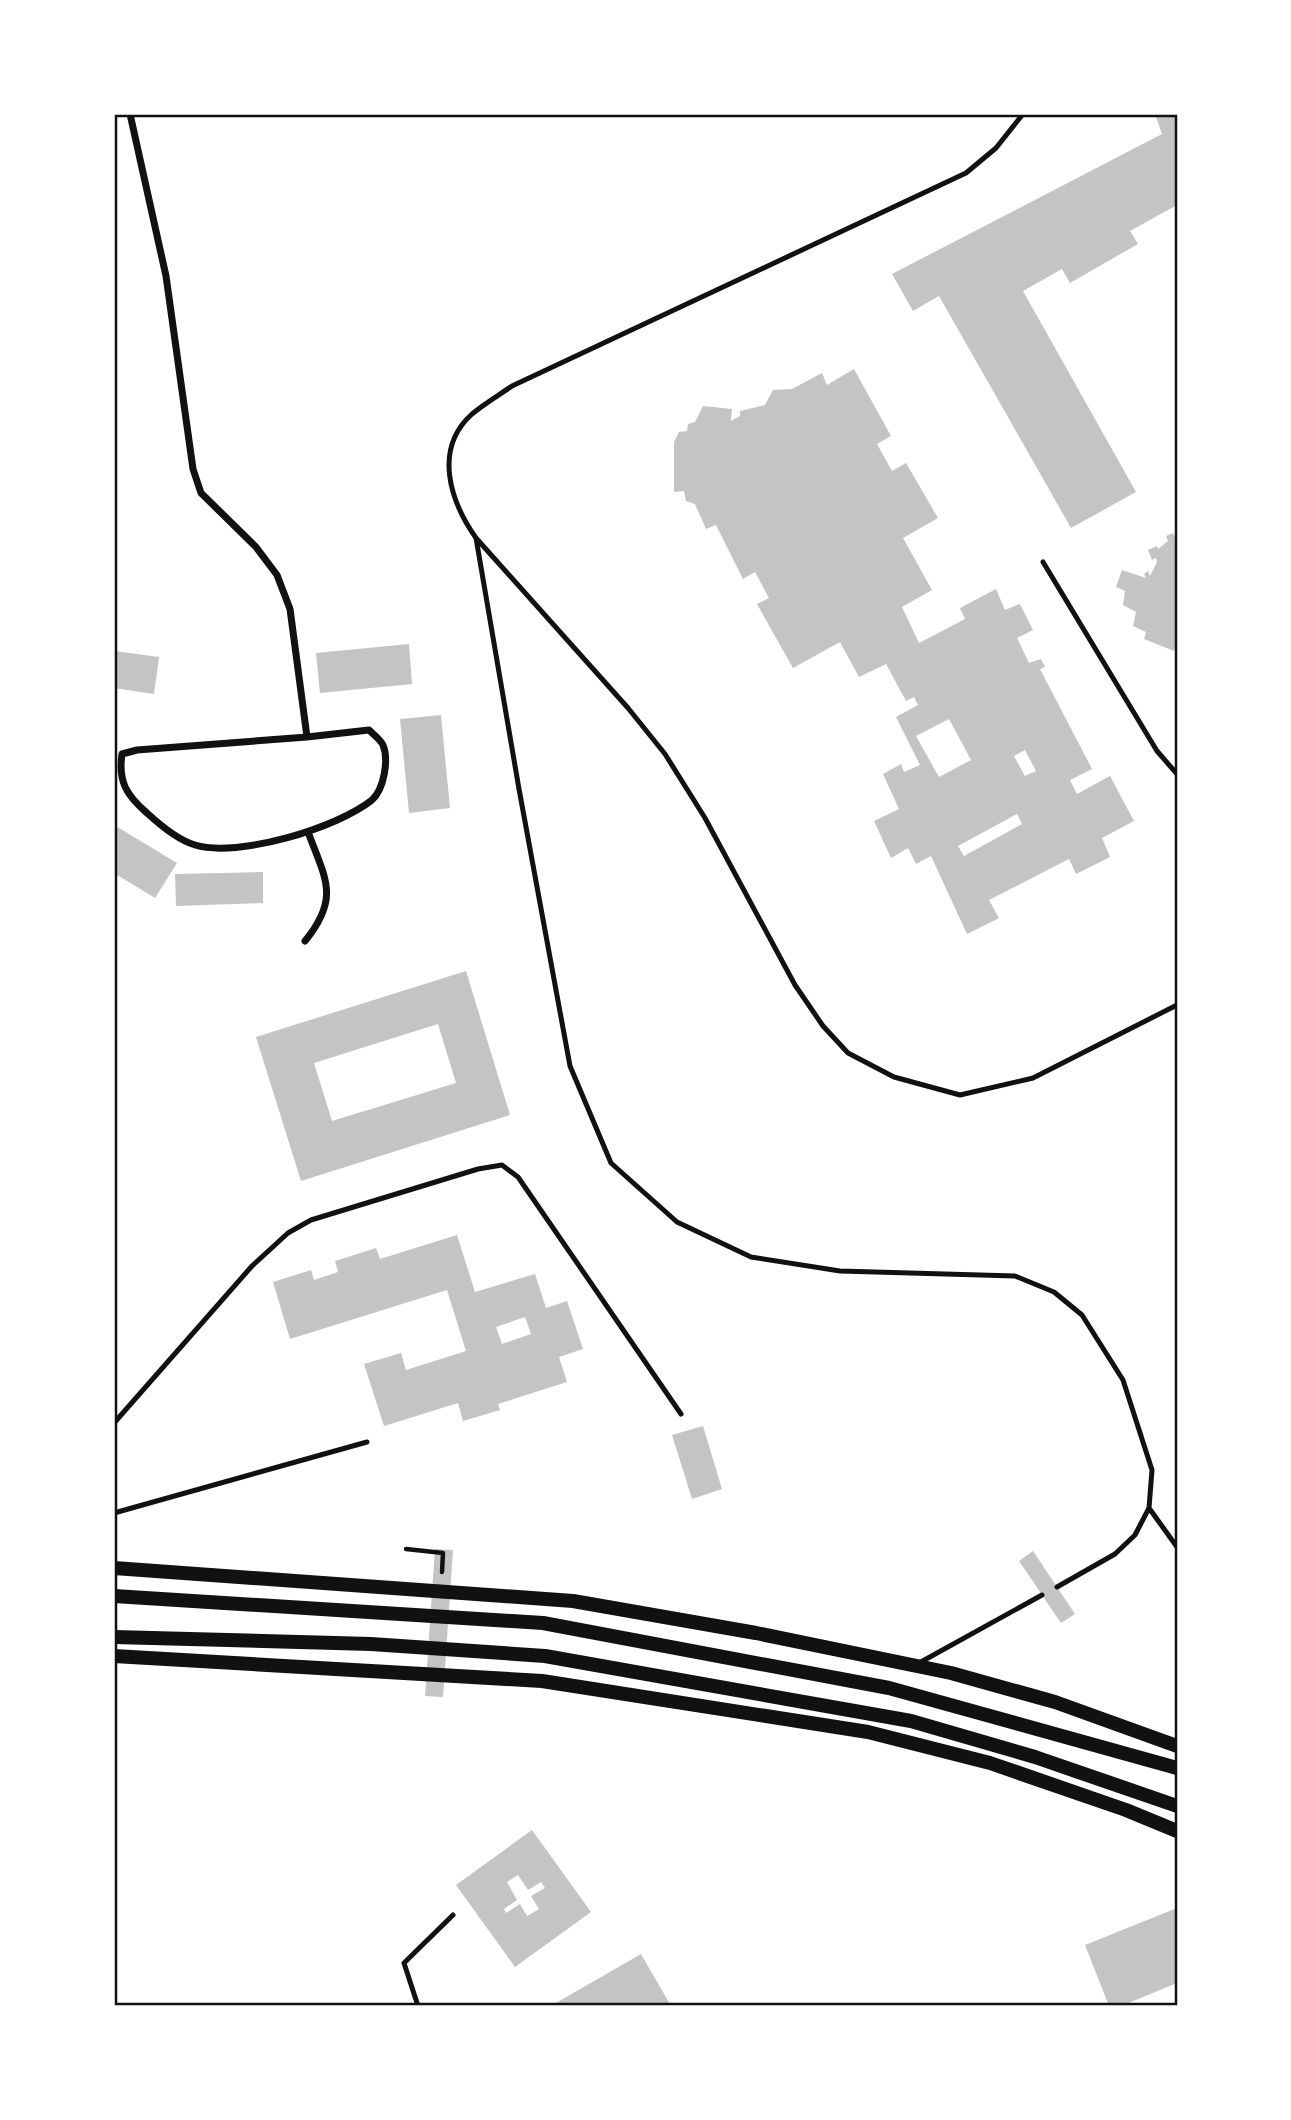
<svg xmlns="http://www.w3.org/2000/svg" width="1291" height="2120" viewBox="0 0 1291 2120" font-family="'Asap Condensed',sans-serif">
	<rect width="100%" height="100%" fill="#fff"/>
	<path fill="#c4c4c4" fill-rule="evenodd" d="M 1155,114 L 1177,114 L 1177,205 L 1130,231 L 1138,244 L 1070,283 L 1062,269 L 1023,291 L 1136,492 L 1071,528 L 939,296 L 913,311 L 892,274 L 1162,134 Z
		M 854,369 L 891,436 L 877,444 L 892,471 L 906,463 L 938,518 L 903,538 L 932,590 L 902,607 L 919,643 L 965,619 L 960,608 L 996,589 L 1005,610 L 1020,604 L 1033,630 L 1017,638 L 1029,663 L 1041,659 L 1045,667 L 1040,669 L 1092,769 L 1070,780 L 1077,794 L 1110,776 L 1134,821 L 1102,838 L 1110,857 L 1076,874 L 1069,859 L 989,900 L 999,918 L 967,934 L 931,856 L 916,864 L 908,848 L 891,858 L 874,821 L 899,809 L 883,774 L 901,764 L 904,772 L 920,765 L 896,717 L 918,705 L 914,697 L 906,701 L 886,664 L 859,677 L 840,642 L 793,668 L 757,604 L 769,598 L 755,572 L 743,579 L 716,525 L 706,529 L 695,504 L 686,501 L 684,491 L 674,492 L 674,442 L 679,432 L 687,431 L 688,424 L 695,422 L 703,406 L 732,409 L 731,421 L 740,416 L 740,411 L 765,405 L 773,390 L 792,389 L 822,373 L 827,385 ZM 949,719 L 971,760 L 939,777 L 916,736 ZM 1025,750 L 1036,771 L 1025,776 L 1014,756 ZM 1017,814 L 1022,824 L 964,856 L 958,846 Z
		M 1177,532 L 1177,641 L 1174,651 L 1144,639 L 1146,632 L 1133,626 L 1136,612 L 1123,605 L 1125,591 L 1116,587 L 1122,570 L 1146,578 L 1144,574 L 1148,571 L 1150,576 L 1157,562 L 1156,558 L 1152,560 L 1148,550 L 1157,546 L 1158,549 L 1168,541 L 1166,536 L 1173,533 L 1175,537 Z
		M 409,644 L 412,684 L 320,693 L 316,653 Z
		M 114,651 L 159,657 L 154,694 L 114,688 Z
		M 441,715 L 450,808 L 409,813 L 400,719 Z
		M 114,825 L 177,863 L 155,898 L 114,873 Z
		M 263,872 L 263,903 L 176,906 L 175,874 Z
		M 466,971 L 510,1115 L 301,1181 L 256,1037 ZM 438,1024 L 456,1083 L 332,1121 L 314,1063 Z
		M 457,1235 L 475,1292 L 535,1274 L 546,1308 L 567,1301 L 583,1349 L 559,1357 L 567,1382 L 498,1404 L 500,1410 L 463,1421 L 458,1403 L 384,1426 L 364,1364 L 401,1353 L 406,1370 L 466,1351 L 447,1290 L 290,1339 L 273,1282 L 311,1270 L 314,1280 L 338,1272 L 335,1261 L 376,1248 L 380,1259 ZM 525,1317 L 531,1334 L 502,1344 L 496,1327 Z
		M 703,1426 L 722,1489 L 692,1499 L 672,1435 Z
		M 435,1549 L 453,1550 L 443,1697 L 425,1696 Z
		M 1033,1551 L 1075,1614 L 1061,1623 L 1019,1561 Z
		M 532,1830 L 591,1912 L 515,1967 L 456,1885 ZM 518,1875 L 528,1890 L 541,1882 L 545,1888 L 531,1896 L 539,1909 L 527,1916 L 520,1904 L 506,1913 L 504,1909 L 517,1900 L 507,1882 Z
		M 1177,1908 L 1177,1983 L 1121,2006 L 1109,2006 L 1085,1945 Z
		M 641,1954 L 671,2006 L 558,2006 L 556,2003 Z"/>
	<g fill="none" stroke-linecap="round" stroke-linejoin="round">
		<path stroke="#111" stroke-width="4.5" d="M 406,1549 L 443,1553 L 442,1572"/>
		<path stroke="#111" stroke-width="5" d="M 1023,114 L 996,148 L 966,173 L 512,386 C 499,395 484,404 472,414 C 433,449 450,501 476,538 L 628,708 L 665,754 L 705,818 L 795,985 L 823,1026 L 848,1053 L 894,1077 L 960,1095 L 1033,1078 L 1177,1005
			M 476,538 L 519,789 L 570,1066 L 611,1163 L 677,1222 L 751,1257 L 840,1271 L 1015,1276 L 1054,1292 L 1082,1315 L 1123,1380 L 1152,1470 L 1149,1508 L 1135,1535 L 1115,1554 L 1057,1587
			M 1043,562 L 1157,751 L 1177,774
			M 114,1423 L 252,1266 L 288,1233 L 311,1220 L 478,1169 L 502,1165 L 518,1177 L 681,1414
			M 1149,1508 L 1177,1547
			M 114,1513 L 367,1442
			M 919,1663 L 1042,1595
			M 418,2006 L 404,1963 L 453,1915"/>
		<path stroke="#111" stroke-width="7" d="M 130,114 L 166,276 L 193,469 L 201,493 L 256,547 L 277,575 L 290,609 L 307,737 L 137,750 L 122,754 C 118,781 126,795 147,813 C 160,825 178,840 195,845 C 238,858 337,828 372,800 C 384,789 389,760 383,745 C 381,740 373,734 369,730 L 307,737
			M 305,941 C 340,898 326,880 308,832"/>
		<path stroke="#111" stroke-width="14" d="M 114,1568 L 573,1601 L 756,1633 L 951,1673 L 1055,1702 L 1177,1746
			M 114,1596 L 543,1623 L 889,1688 L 1177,1768
			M 114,1637 L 371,1644 L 545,1656 L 911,1721 L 1035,1757 L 1177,1806
			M 114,1656 L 542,1681 L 868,1732 L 990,1763 L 1126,1810 L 1177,1831"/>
	</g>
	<rect width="1291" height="2120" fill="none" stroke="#ffffff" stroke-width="231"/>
	<rect x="116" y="116" width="1060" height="1888" fill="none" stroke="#111" stroke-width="2.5"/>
</svg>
